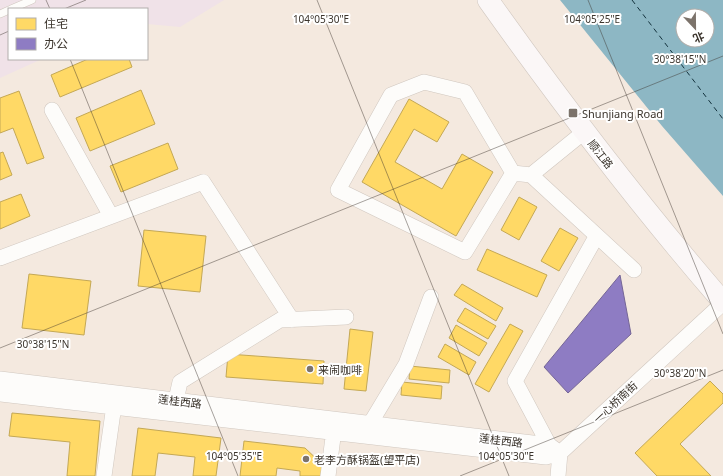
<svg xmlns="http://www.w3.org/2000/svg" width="723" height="476" viewBox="0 0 723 476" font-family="'Noto Sans','Noto Sans SC',sans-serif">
	<rect width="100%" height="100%" fill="#f4e9df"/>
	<path fill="#f0e2e8" d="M 0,0 L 224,0 L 180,27 L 147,24 L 147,9 L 9,9 L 9,59 L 42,59 L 0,78 Z"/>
	<path fill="#8db7c4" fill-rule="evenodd" d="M 560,0 L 723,0 L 723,196 L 662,126 ZM 683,16 L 707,16 L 707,40 L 683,40 Z"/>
	<path fill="#ffd966" stroke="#c4a855" d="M 88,59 L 129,59 L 132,67 L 60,97 L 51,75 Z
		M 141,90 L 155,124 L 90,151 L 76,118 Z
		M 19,91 L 44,158 L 27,164 L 13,128 L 0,133 L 0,98 Z
		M 409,99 L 449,122 L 437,142 L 414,129 L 395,162 L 442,189 L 462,154 L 493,172 L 456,236 L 362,182 Z
		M 168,143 L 178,169 L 121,192 L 110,166 Z
		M 3,152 L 12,175 L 0,180 L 0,153 Z
		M 21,194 L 30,216 L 0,229 L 0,202 Z
		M 519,197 L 537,207 L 519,240 L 501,230 Z
		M 560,228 L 578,238 L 559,271 L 541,261 Z
		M 144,230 L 206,236 L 200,292 L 138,286 Z
		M 487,249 L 547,275 L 537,297 L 477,270 Z
		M 29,274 L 91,281 L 84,335 L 22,328 Z
		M 462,284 L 503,308 L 496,321 L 454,295 Z
		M 465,308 L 496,326 L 488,339 L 457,321 Z
		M 510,324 L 523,331 L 489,392 L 475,384 Z
		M 456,325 L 487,343 L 479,356 L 449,338 Z
		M 350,329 L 373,332 L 366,391 L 344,389 Z
		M 445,344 L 476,362 L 469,375 L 438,357 Z
		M 228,354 L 324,361 L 323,384 L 226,377 Z
		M 410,366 L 450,370 L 449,383 L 409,379 Z
		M 710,381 L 723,394 L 723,403 L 680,444 L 711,476 L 657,476 L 635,453 Z
		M 402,382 L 442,386 L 441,399 L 401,395 Z
		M 12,413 L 100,421 L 95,476 L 67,476 L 70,442 L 9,436 Z
		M 138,428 L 221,438 L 216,476 L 193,476 L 195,457 L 158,453 L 155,476 L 132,476 Z
		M 244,441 L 305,448 L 322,464 L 321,476 L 300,476 L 300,471 L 277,468 L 276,476 L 240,476 Z"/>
	<path fill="#8e7cc3" stroke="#756696" d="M 620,275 L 631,334 L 568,393 L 544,367 Z"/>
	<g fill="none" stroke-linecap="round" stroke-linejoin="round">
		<path stroke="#13323d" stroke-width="1" stroke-dasharray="5 4" stroke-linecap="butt" d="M 632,0 L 723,119"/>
		<g stroke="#d0c7bf" stroke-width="8">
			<path id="lane" d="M 11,9 L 32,0
				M 0,14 L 9,10"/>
		</g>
		<g stroke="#d0c7bf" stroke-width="16">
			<path id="street" d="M 52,110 L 111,216
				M 513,173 L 465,92 L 424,82 L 391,95 L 338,190 L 465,252 L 513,173 L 531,175 L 584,132
				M 531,175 L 634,270
				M 0,258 L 203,182 L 292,320
				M 0,379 L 549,445 L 560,453
				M 0,394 L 546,457 L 560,453
				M 176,400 L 180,382 L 280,320 L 346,317
				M 370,424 L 406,364 L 431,297
				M 549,445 L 515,381 L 596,237
				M 104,476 L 115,398
				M 328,476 L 335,422
				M 558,476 L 560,453 L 723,303"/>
		</g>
		<g stroke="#d0c7bf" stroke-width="22">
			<path id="secondary" d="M 488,0 C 562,104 639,205 723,302"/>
		</g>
		<use href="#lane" stroke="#fdfcfa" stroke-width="7"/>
		<use href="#street" stroke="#fdfcfa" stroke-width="15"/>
		<use href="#secondary" stroke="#fbf7f7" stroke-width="21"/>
	</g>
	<path fill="none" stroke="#3b342c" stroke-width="1" stroke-opacity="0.45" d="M 46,0 L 50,9M 317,0 L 509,476M 588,0 L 723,334M 64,9 L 86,0M 0,35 L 9,31M 70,59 L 238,476M 0,348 L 723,56M 460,476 L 723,370"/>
	<g fill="#7c736b" stroke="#fff" stroke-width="1.5">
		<rect x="568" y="108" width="10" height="10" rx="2"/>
		<circle cx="310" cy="369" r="4"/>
		<circle cx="306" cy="459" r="4"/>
	</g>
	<g text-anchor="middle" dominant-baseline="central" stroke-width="4" stroke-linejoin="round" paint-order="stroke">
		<g font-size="11" fill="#3b342c" stroke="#fff" text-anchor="start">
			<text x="582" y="113">Shunjiang Road</text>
			<text x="318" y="369">来闹咖啡</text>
			<text x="314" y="459">老李方酥锅盔(望平店)</text>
		</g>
		<g font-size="11" fill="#3b342c" stroke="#fff">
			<text transform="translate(601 154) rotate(52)">顺江路</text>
			<text transform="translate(180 401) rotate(7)">莲桂西路</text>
			<text transform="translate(615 402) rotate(-43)">一心桥南街</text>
			<text transform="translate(501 440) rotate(7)">莲桂西路</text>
		</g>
	</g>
	<g font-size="10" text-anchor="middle" fill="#3b342c" stroke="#fff" stroke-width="4" stroke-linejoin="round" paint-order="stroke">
		<text x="321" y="23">104°05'30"E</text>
		<text x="592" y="23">104°05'25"E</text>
		<text x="680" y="63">30°38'15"N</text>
		<text x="43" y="348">30°38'15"N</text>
		<text x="680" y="377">30°38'20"N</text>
		<text x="234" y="460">104°05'35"E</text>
		<text x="506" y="460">104°05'30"E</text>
	</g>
	<rect x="8" y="8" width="140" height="52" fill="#ffffff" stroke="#b1aeab"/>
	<rect x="16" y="18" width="20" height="12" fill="#ffd966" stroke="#b1aeab"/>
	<text x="44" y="28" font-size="12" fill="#3b342c">住宅</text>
	<rect x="16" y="38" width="20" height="12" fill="#8e7cc3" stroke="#b1aeab"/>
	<text x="44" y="48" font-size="12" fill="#3b342c">办公</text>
	<g transform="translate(695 28) rotate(158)"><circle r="19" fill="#ffffff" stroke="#b1aeab"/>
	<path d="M0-3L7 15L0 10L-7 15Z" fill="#7c736b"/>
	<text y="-6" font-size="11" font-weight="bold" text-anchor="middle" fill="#3b342c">北</text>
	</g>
</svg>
